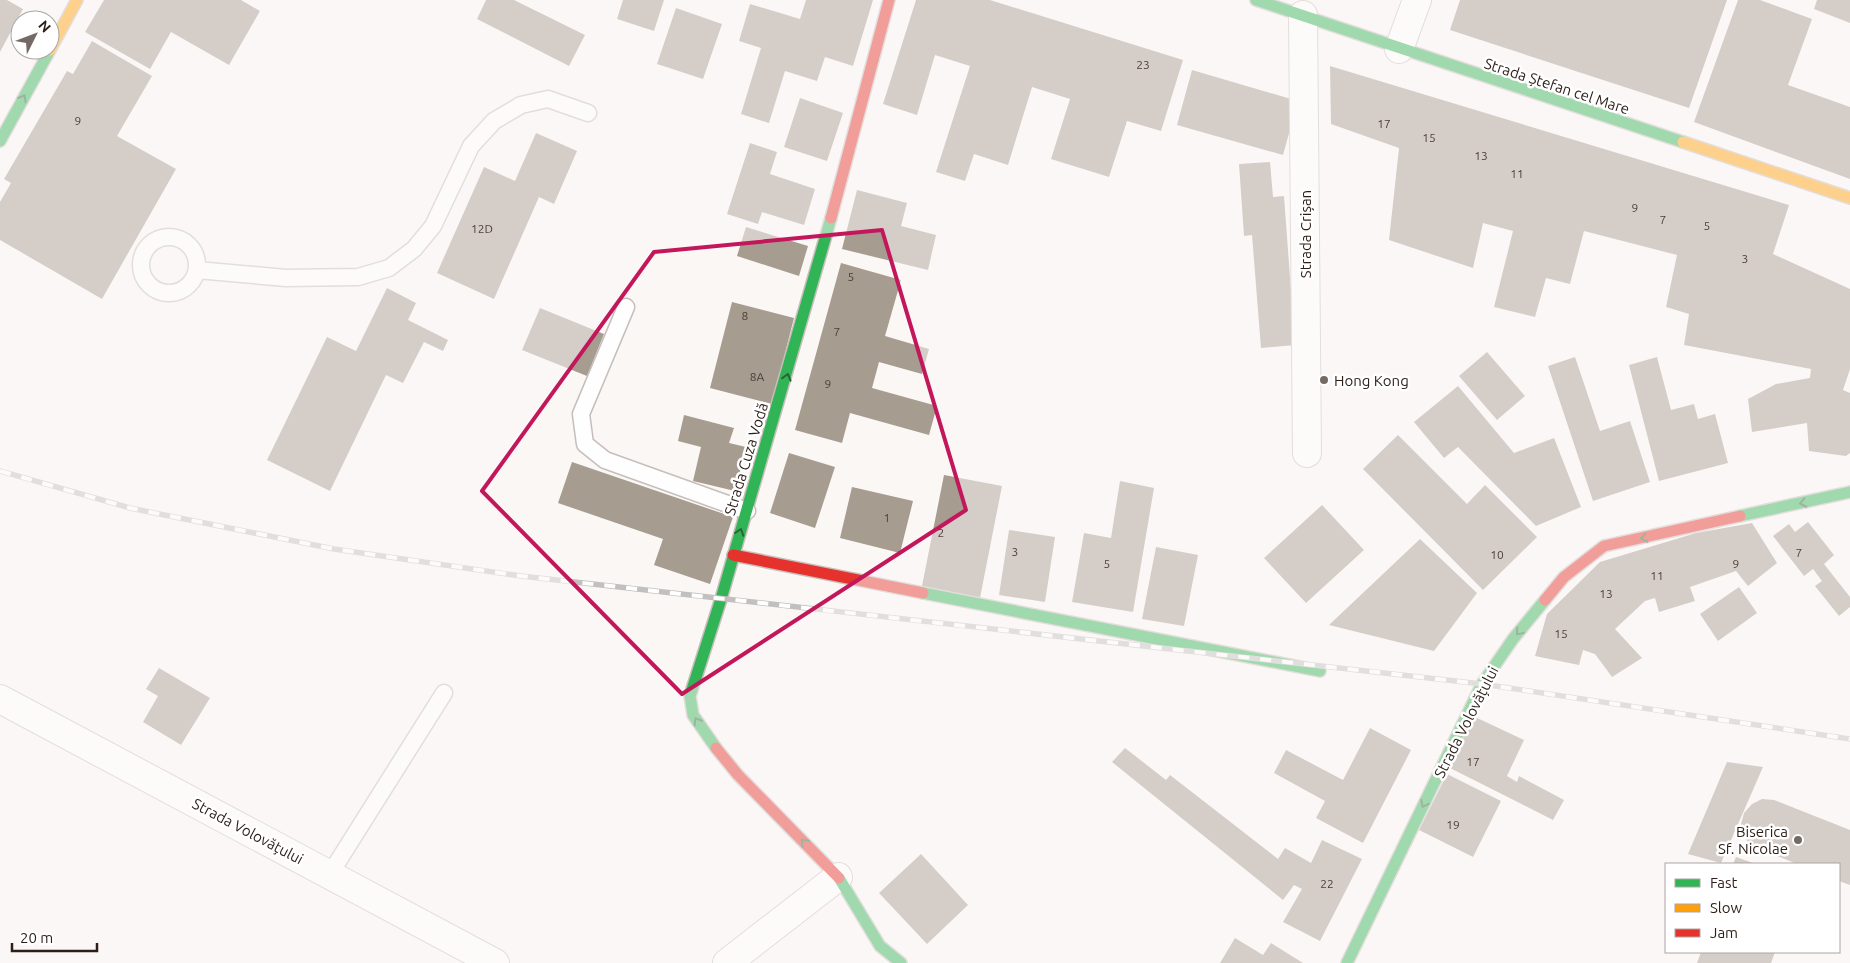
<svg xmlns="http://www.w3.org/2000/svg" width="1850" height="963" viewBox="0 0 1850 963" font-family="Ubuntu,sans-serif">
	<rect width="100%" height="100%" fill="#fbf7f5"/>
	<path fill="#a69c90" d="M 0,0 L 7,0 L 23,9 L 0,52 Z
		M 104,0 L 241,0 L 260,11 L 229,65 L 171,32 L 150,69 L 85,32 Z
		M 486,0 L 514,0 L 585,35 L 569,66 L 477,19 Z
		M 623,0 L 664,0 L 654,31 L 617,19 Z
		M 806,0 L 873,0 L 853,66 L 825,57 L 817,81 L 785,71 L 769,123 L 741,114 L 761,48 L 739,41 L 750,4 L 800,19 Z
		M 916,0 L 990,0 L 1183,60 L 1161,131 L 1127,121 L 1109,177 L 1051,159 L 1070,99 L 1032,87 L 1008,165 L 974,154 L 965,181 L 936,172 L 970,66 L 935,55 L 917,115 L 883,104 Z
		M 1460,0 L 1727,0 L 1689,108 L 1450,30 Z
		M 1738,0 L 1760,0 L 1812,19 L 1788,85 L 1850,107 L 1850,179 L 1694,122 Z
		M 1817,0 L 1850,0 L 1850,23 L 1814,9 Z
		M 676,8 L 722,24 L 703,79 L 657,64 Z
		M 92,41 L 152,76 L 117,136 L 176,169 L 102,299 L 0,240 L 0,202 L 11,183 L 4,179 L 67,71 L 73,74 Z
		M 1330,66 L 1789,205 L 1773,254 L 1850,289 L 1850,369 L 1843,390 L 1850,393 L 1850,453 L 1846,456 L 1809,451 L 1807,423 L 1752,432 L 1748,399 L 1776,384 L 1810,378 L 1811,369 L 1684,345 L 1689,314 L 1666,307 L 1677,255 L 1584,231 L 1570,284 L 1546,278 L 1535,317 L 1494,307 L 1513,231 L 1483,223 L 1473,268 L 1389,240 L 1399,148 L 1331,124 Z
		M 1192,70 L 1298,101 L 1283,155 L 1177,125 Z
		M 800,98 L 843,113 L 827,161 L 784,147 Z
		M 536,133 L 577,151 L 554,204 L 539,197 L 494,299 L 437,273 L 484,167 L 515,181 Z
		M 750,143 L 777,152 L 770,174 L 815,189 L 804,225 L 762,212 L 758,224 L 727,214 Z
		M 1270,162 L 1273,197 L 1284,196 L 1295,345 L 1261,348 L 1252,235 L 1244,236 L 1239,164 Z
		M 857,190 L 907,203 L 901,226 L 936,235 L 928,270 L 842,249 Z
		M 746,227 L 808,246 L 799,276 L 737,256 Z
		M 841,263 L 901,280 L 885,336 L 929,349 L 922,374 L 879,362 L 872,388 L 937,406 L 929,435 L 850,413 L 842,443 L 795,430 Z
		M 387,288 L 416,303 L 408,320 L 448,340 L 443,351 L 424,342 L 403,383 L 386,375 L 330,491 L 267,460 L 327,337 L 356,351 Z
		M 732,302 L 794,318 L 772,404 L 710,388 Z
		M 540,308 L 604,334 L 587,376 L 522,350 Z
		M 1487,352 L 1525,396 L 1497,420 L 1459,376 Z
		M 1575,357 L 1600,431 L 1630,421 L 1650,482 L 1593,501 L 1548,366 Z
		M 1657,357 L 1671,410 L 1694,404 L 1698,419 L 1715,414 L 1728,463 L 1659,481 L 1629,365 Z
		M 1458,386 L 1514,453 L 1554,438 L 1581,507 L 1536,526 L 1458,447 L 1444,458 L 1414,422 Z
		M 684,415 L 734,428 L 729,443 L 746,447 L 735,491 L 693,481 L 701,447 L 678,441 Z
		M 1398,435 L 1467,504 L 1485,485 L 1537,537 L 1483,590 L 1363,469 Z
		M 789,453 L 835,467 L 815,528 L 770,513 Z
		M 572,462 L 733,517 L 710,584 L 654,565 L 663,539 L 558,503 Z
		M 944,475 L 1002,486 L 980,598 L 922,586 Z
		M 1120,481 L 1154,488 L 1133,612 L 1072,602 L 1084,533 L 1111,538 Z
		M 852,487 L 913,501 L 900,553 L 840,538 Z
		M 1322,505 L 1364,550 L 1306,603 L 1264,558 Z
		M 1808,522 L 1834,555 L 1824,564 L 1850,597 L 1850,607 L 1839,616 L 1815,586 L 1822,581 L 1813,569 L 1804,576 L 1773,536 L 1789,524 L 1795,532 Z
		M 1752,523 L 1777,563 L 1748,586 L 1736,571 L 1690,587 L 1695,601 L 1659,612 L 1655,598 L 1645,601 L 1615,629 L 1642,658 L 1612,677 L 1595,654 L 1583,650 L 1579,665 L 1535,656 L 1547,614 L 1600,562 L 1696,533 Z
		M 1009,530 L 1055,537 L 1045,602 L 999,595 Z
		M 1420,539 L 1477,593 L 1434,651 L 1329,625 Z
		M 1156,547 L 1198,555 L 1184,626 L 1142,619 Z
		M 1739,587 L 1757,613 L 1718,641 L 1700,614 Z
		M 159,668 L 210,698 L 181,745 L 143,722 L 158,696 L 146,689 Z
		M 1473,716 L 1524,740 L 1507,776 L 1517,782 L 1519,776 L 1564,800 L 1553,820 L 1448,767 Z
		M 1370,728 L 1411,750 L 1363,843 L 1316,818 L 1325,801 L 1274,773 L 1286,750 L 1343,780 Z
		M 1125,748 L 1166,780 L 1170,775 L 1278,859 L 1285,848 L 1311,863 L 1322,840 L 1362,859 L 1320,941 L 1283,922 L 1302,889 L 1294,885 L 1283,900 L 1112,762 Z
		M 1727,762 L 1763,767 L 1721,863 L 1688,854 Z
		M 1447,774 L 1501,801 L 1473,857 L 1419,830 Z
		M 1762,799 L 1774,800 L 1850,830 L 1850,885 L 1839,881 L 1839,864 L 1797,864 L 1750,845 L 1743,835 L 1741,824 L 1744,813 L 1752,804 Z
		M 921,854 L 968,905 L 927,944 L 879,893 Z
		M 1736,857 L 1756,864 L 1733,864 Z
		M 1235,938 L 1263,955 L 1271,943 L 1303,963 L 1220,963 Z
		M 1701,952 L 1775,952 L 1771,963 L 1697,963 Z"/>
	<g fill="none" stroke-linecap="round" stroke-linejoin="round">
		<g stroke="#c6beba" stroke-width="19">
			<path id="lane" d="M141 265a28 28 0 1 1 56 0a28 28 0 1 1-56 0Z
				M 197,270 L 286,278 L 358,277 L 389,268 L 414,249 L 433,226 L 471,146 L 494,121 L 521,105 L 548,99 L 588,113
				M 626,307 L 581,414 L 585,444 L 605,460 L 747,511
				M 330,874 L 444,693"/>
		</g>
		<g stroke="#c6beba" stroke-width="30">
			<path id="street" d="M 1303,15 L 1307,453
				M 1399,49 L 1417,0
				M 0,699 L 495,963
				M 727,963 L 838,877"/>
		</g>
		<g stroke="#c6beba" stroke-width="14">
			<path id="fast" d="M 1256,0 L 1683,142
				M 0,141 L 50,50
				M 1740,516 L 1850,492
				M 923,593 L 1320,671
				M 716,748 L 693,715 L 690,696 L 721,599 L 831,218
				M 839,878 L 880,946 L 901,963
				M 1347,963 L 1482,684 L 1513,639 L 1545,600"/>
		</g>
		<g stroke="#c6beba" stroke-width="14">
			<path id="slow" d="M 50,50 L 77,0
				M 1683,142 L 1850,198"/>
		</g>
		<g stroke="#c6beba" stroke-width="14">
			<path id="jam" d="M 831,218 L 889,0
				M 733,555 L 923,593
				M 1545,600 L 1564,577 L 1604,546 L 1740,516
				M 716,748 L 738,775 L 839,878"/>
		</g>
		<use href="#lane" stroke="#fefefe" stroke-width="16"/>
		<use href="#street" stroke="#fefefe" stroke-width="28"/>
		<use href="#fast" stroke="#30b455" stroke-width="11"/>
		<use href="#slow" stroke="#ff9f0a" stroke-width="11"/>
		<use href="#jam" stroke="#e5322d" stroke-width="11"/>
		<g stroke="#c2c0bf" stroke-width="5.5">
			<path id="rail" d="M 0,471 L 130,508 L 334,549 L 521,576 L 1482,684 L 1850,739"/>
		</g>
		<use href="#rail" stroke="#fff" stroke-width="4" stroke-dasharray="11" stroke-linecap="butt"/>
	</g>
	<defs><path id="oneway-chevron" d="M-2-3.5L2.5 0L-2 3.5" fill="none" stroke-width="1.6" stroke-linecap="round" stroke-linejoin="round" transform="scale(1.25)"/></defs>
	<g stroke="#2e6233">
		<use href="#oneway-chevron" transform="translate(23 98) rotate(-61)"/>
		<use href="#oneway-chevron" transform="translate(787 377) rotate(-74)"/>
		<use href="#oneway-chevron" transform="translate(1803 503) rotate(168)"/>
		<use href="#oneway-chevron" transform="translate(740 532) rotate(-72)"/>
		<use href="#oneway-chevron" transform="translate(1644 538) rotate(168)"/>
		<use href="#oneway-chevron" transform="translate(1519 632) rotate(130)"/>
		<use href="#oneway-chevron" transform="translate(697 721) rotate(-122)"/>
		<use href="#oneway-chevron" transform="translate(1424 804) rotate(116)"/>
		<use href="#oneway-chevron" transform="translate(804 842) rotate(-134)"/>
	</g>
	<path d="M0 0H1850V963H0ZM 882,230 L 966,510 L 682,694 L 482,491 L 654,252 Z" fill="#fbf7f5" fill-opacity=".55" fill-rule="evenodd"/>
	<path fill="none" stroke="#c2185b" stroke-width="4" stroke-linejoin="round" d="M 882,230 L 966,510 L 682,694 L 482,491 L 654,252 Z"/>
	<g fill="#746a65" stroke="#fff" stroke-width="2">
		<circle cx="1324" cy="380" r="5"/>
		<circle cx="1798" cy="840" r="5"/>
	</g>
	<g text-anchor="middle" dominant-baseline="central" stroke-width="5" stroke-linejoin="round" paint-order="stroke">
		<g font-size="12" fill="#4a3e36">
			<text x="1143" y="64">23</text>
			<text x="78" y="120">9</text>
			<text x="1384" y="123">17</text>
			<text x="1429" y="137">15</text>
			<text x="1481" y="155">13</text>
			<text x="1517" y="173">11</text>
			<text x="1635" y="207">9</text>
			<text x="1663" y="219">7</text>
			<text x="1707" y="225">5</text>
			<text x="482" y="228">12D</text>
			<text x="1745" y="258">3</text>
			<text x="851" y="276">5</text>
			<text x="745" y="315">8</text>
			<text x="837" y="331">7</text>
			<text x="757" y="376">8A</text>
			<text x="828" y="383">9</text>
			<text x="887" y="517">1</text>
			<text x="941" y="532">2</text>
			<text x="1015" y="551">3</text>
			<text x="1799" y="552">7</text>
			<text x="1497" y="554">10</text>
			<text x="1107" y="563">5</text>
			<text x="1736" y="563">9</text>
			<text x="1657" y="575">11</text>
			<text x="1606" y="593">13</text>
			<text x="1561" y="633">15</text>
			<text x="1473" y="761">17</text>
			<text x="1453" y="824">19</text>
			<text x="1327" y="883">22</text>
		</g>
		<g font-size="15" fill="#2c1e18" stroke="#fff">
			<text transform="translate(1557 86) rotate(18)">Strada Ștefan cel Mare</text>
			<text transform="translate(1305 234) rotate(-90)">Strada Crișan</text>
			<text transform="translate(746 459) rotate(-73)">Strada Cuza Vodă</text>
			<text transform="translate(1466 722) rotate(-63)">Strada Volovățului</text>
			<text transform="translate(248 831) rotate(28)">Strada Volovățului</text>
		</g>
		<g font-size="15" fill="#2c1e18" stroke="#fff" text-anchor="start">
			<text x="1334" y="380">Hong Kong</text>
			<text x="1788" y="831" text-anchor="end">Biserica<tspan x="1788" dy="17">Sf. Nicolae</tspan></text>
		</g>
	</g>
	<rect x="1665" y="863" width="175" height="90" fill="#ffffff" stroke="#aba5a3"/>
	<rect x="1675" y="879" width="25" height="8" fill="#30b455" stroke="#aba5a3"/>
	<text x="1710" y="888" font-size="15" fill="#2c1e18">Fast</text>
	<rect x="1675" y="904" width="25" height="8" fill="#ff9f0a" stroke="#aba5a3"/>
	<text x="1710" y="913" font-size="15" fill="#2c1e18">Slow</text>
	<rect x="1675" y="929" width="25" height="8" fill="#e5322d" stroke="#aba5a3"/>
	<text x="1710" y="938" font-size="15" fill="#2c1e18">Jam</text>
	<g transform="translate(35 35) rotate(48)"><circle r="24" fill="#ffffff" stroke="#aba5a3"/>
	<path d="M0-4L9 19L0 12L-9 19Z" fill="#746a65"/>
	<text y="-8" font-size="14" font-weight="bold" text-anchor="middle" fill="#2c1e18">N</text>
	</g>
	<path d="M12 943v8h85v-8" fill="none" stroke="#2c1e18" stroke-width="2.5"/>
	<text x="20" y="943" font-size="15" fill="#2c1e18" stroke="#ffffff" stroke-width="4" paint-order="stroke">20 m</text>
</svg>
